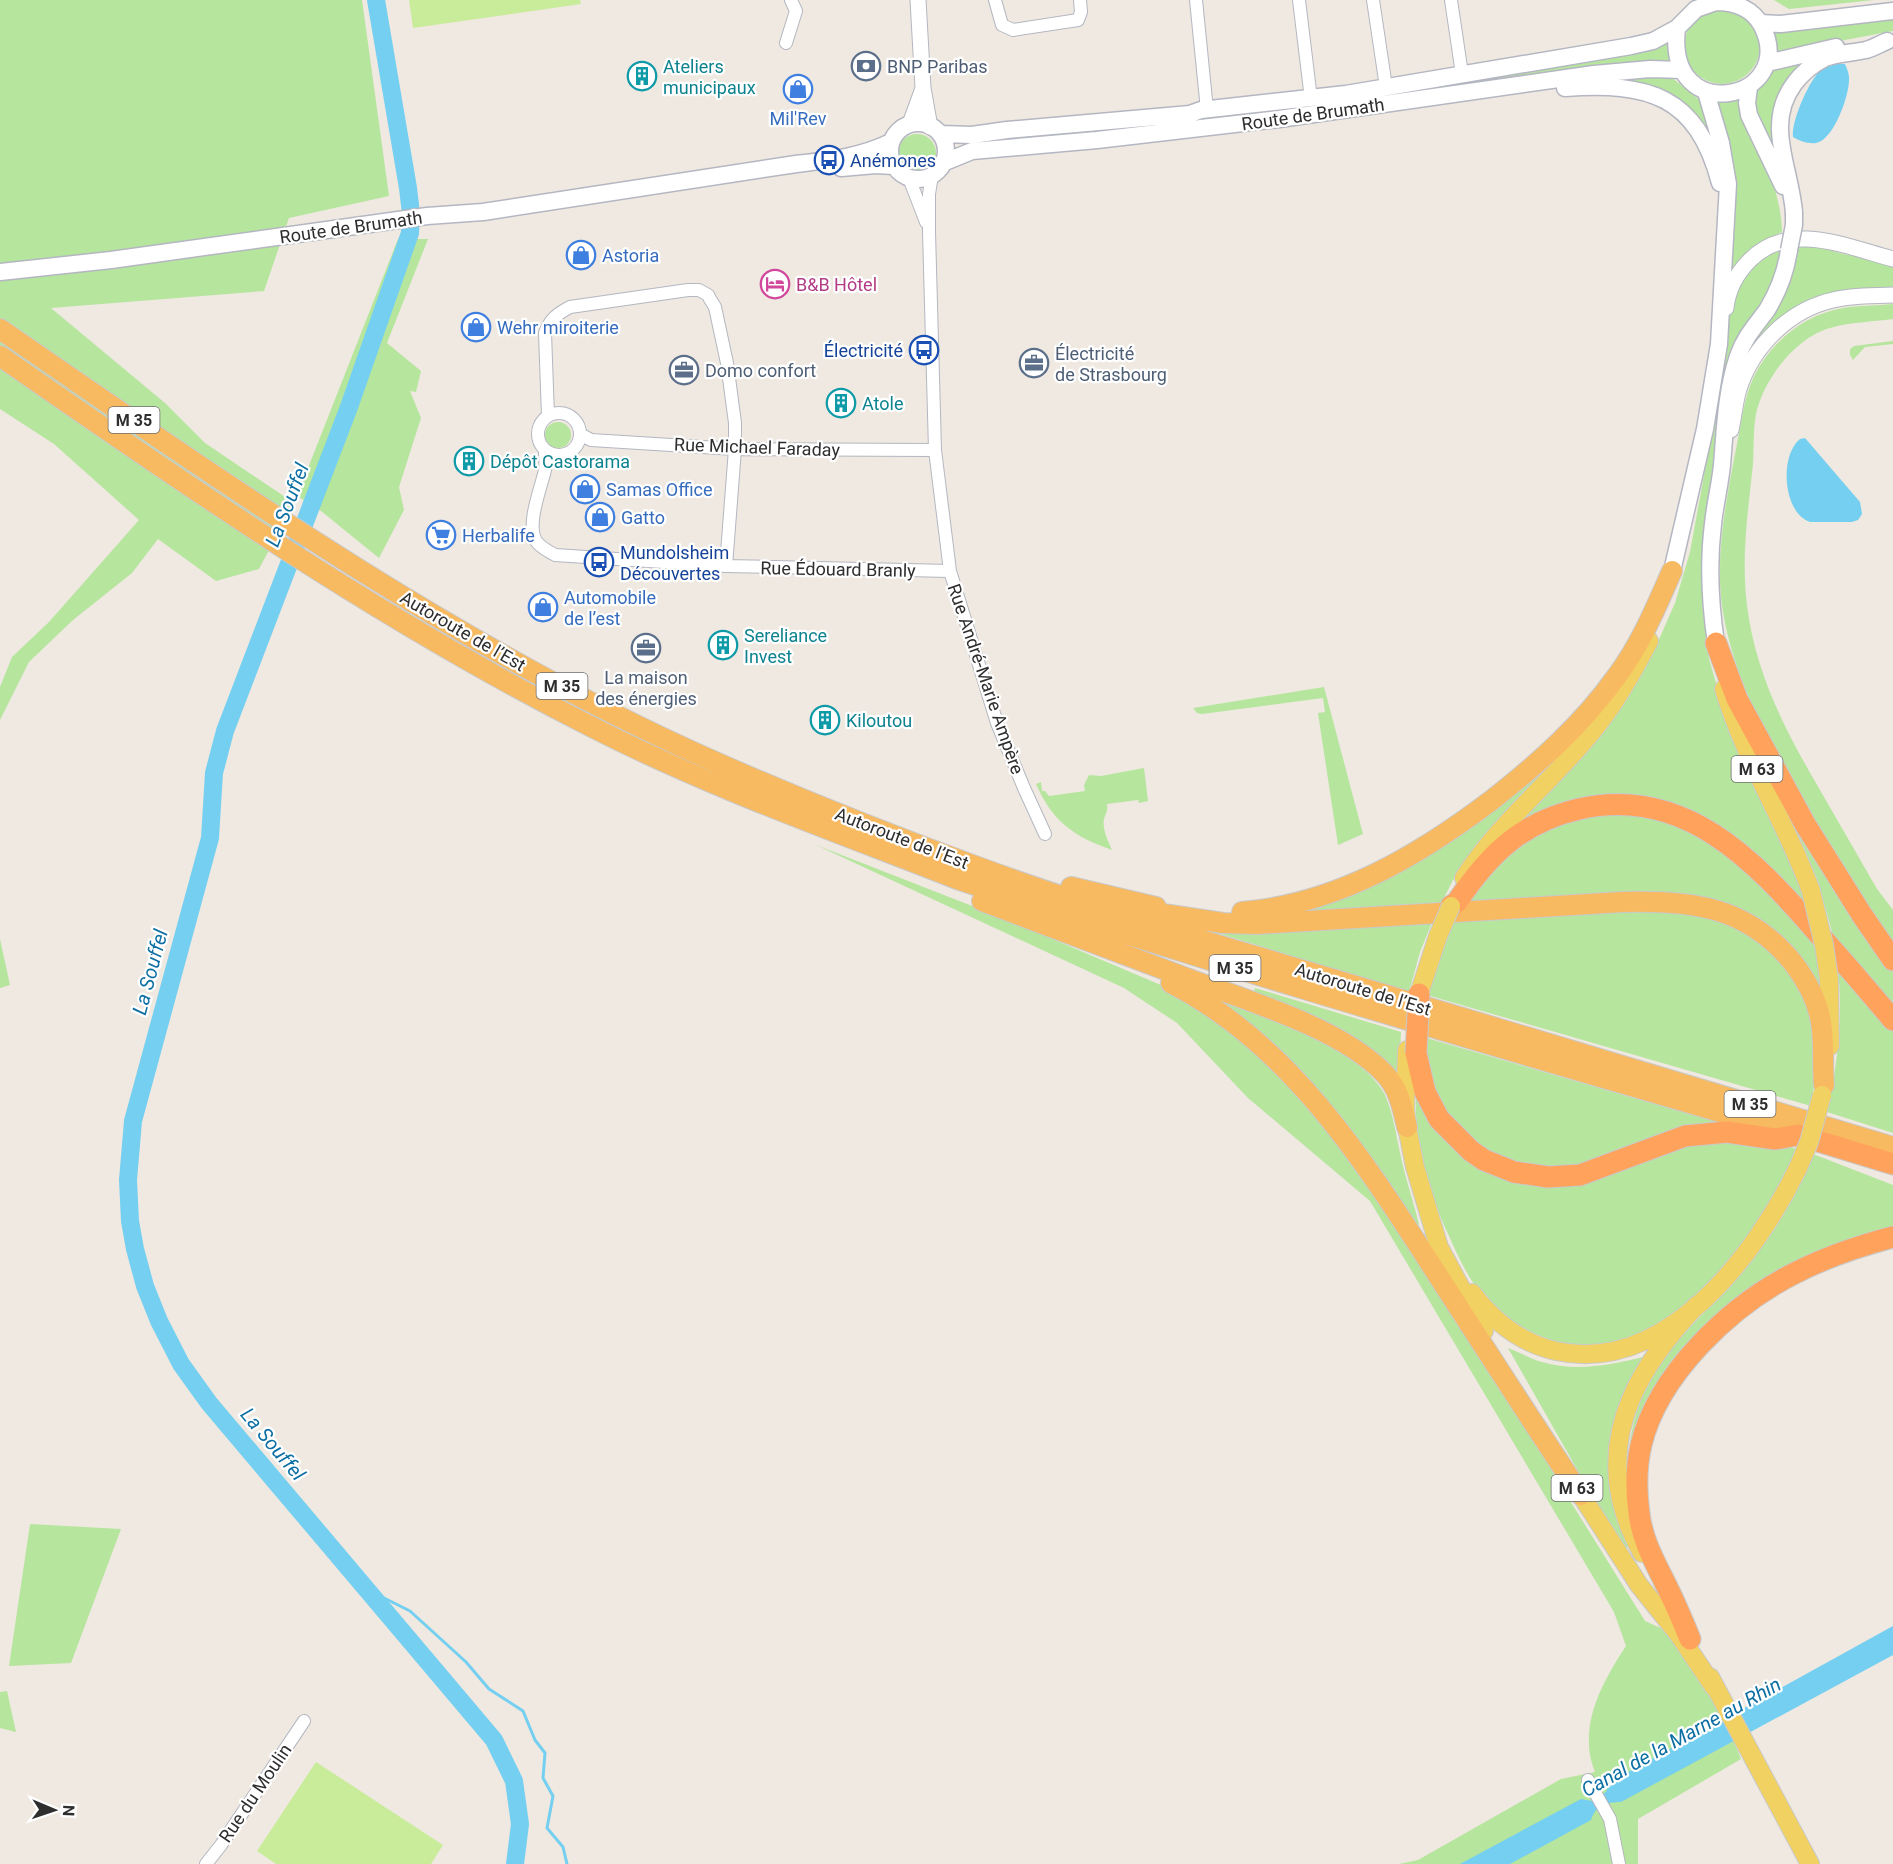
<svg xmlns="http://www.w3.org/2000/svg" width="1893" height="1864" viewBox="0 0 1893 1864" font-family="Roboto,sans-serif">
	<rect width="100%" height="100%" fill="#efe9e1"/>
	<path fill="#b6e59e" d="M 0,0 L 362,0 L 389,196 L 289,218 L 264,291 L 51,308 L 165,403 L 205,443 L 294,503 L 259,569 L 216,581 L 158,539 L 132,573 L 73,620 L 29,662 L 0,720 L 0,687 L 12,657 L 49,622 L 139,520 L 54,444 L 0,409 Z
		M 1774,0 L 1874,0 L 1789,9 Z
		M1684 46a38 38 0 1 1 76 0a38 38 0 1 1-76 0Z
		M 1893,16 L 1893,31 L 1776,53 L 1773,31 Z
		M 1668,42 L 1669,63 L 969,147 L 969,140 Z
		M 1817,55 L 1786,88 L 1783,167 L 1753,112 L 1752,92 L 1771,71 L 1779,66 Z
		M 1671,77 L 1701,101 L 1718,156 L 1688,111 L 1610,78 Z
		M 1739,98 C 1754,143 1781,183 1782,232 C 1762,241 1745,252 1732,270 L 1727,268 L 1714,100 Z
		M898 153a19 19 0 1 1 38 0a19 19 0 1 1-38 0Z
		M 398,239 L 428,239 L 387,343 L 421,371 L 416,392 L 410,391 L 421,418 L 399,487 L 404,510 L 379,558 L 321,511 L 297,496 Z
		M 1799,240 L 1823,243 L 1833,251 L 1847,255 L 1859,254 L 1893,263 L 1893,288 C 1827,291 1793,294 1750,349 L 1748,348 Z
		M 1782,244 L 1778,274 L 1746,330 L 1715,455 L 1702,546 L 1702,604 L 1709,659 L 1724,710 L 1781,835 L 1808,910 L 1778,873 L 1761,859 L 1671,807 L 1516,824 L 1653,653 L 1675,603 L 1690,552 L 1725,361 L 1730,305 L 1741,276 Z
		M 1893,304 L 1893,319 C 1872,322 1850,322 1830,328 C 1796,337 1763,380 1756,414 C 1753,430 1754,448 1753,464 C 1748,511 1741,557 1747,605 C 1755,673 1786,732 1820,790 C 1839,823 1858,856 1877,889 L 1893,910 L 1893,944 C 1866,904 1841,863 1815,821 C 1775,754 1734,685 1722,606 C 1715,552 1727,496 1737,444 C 1741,425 1743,405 1750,386 C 1765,347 1801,315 1843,308 C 1859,305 1877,306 1893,304 Z
		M 1893,341 L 1893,344 L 1865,347 L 1853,360 L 1850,355 L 1850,349 L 1854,346 Z
		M545 435a13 13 0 1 1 26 0a13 13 0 1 1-26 0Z
		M 1324,687 L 1363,834 L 1338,845 L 1318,713 L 1325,712 L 1323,698 L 1202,714 L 1197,713 L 1193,708 Z
		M 1584,727 L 1470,857 L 1453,880 L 1442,902 L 1286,913 L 1342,895 Z
		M 1753,744 L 1855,919 L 1893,972 L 1893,1008 L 1834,939 L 1818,881 L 1801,841 Z
		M 1144,768 L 1148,801 L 1139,803 L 1138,800 L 1107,804 C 1108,812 1106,812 1104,819 C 1102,829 1108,841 1112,850 C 1073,836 1053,822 1036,784 L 1041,782 L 1042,791 L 1045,791 L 1049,796 L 1085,791 L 1084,785 L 1089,775 L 1101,776 Z
		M 1651,812 L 1719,839 L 1814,935 L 1822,992 C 1811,974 1801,954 1785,939 C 1727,884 1657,892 1583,896 C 1543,898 1504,900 1464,903 L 1506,854 L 1557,820 Z
		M 816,845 L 1008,920 L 1175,991 L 1202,1008 L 1265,1059 L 1347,1152 L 1514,1406 L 1567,1496 L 1645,1621 L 1667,1631 L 1722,1712 L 1741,1759 L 1638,1819 L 1638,1864 L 1399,1864 L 1418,1860 L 1561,1779 L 1595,1772 C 1592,1764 1589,1754 1589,1745 C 1587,1709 1607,1675 1626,1646 L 1614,1612 L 1370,1201 L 1248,1098 L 1177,1023 L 1124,988 Z
		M 1616,909 L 1710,914 L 1760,939 L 1798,981 L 1812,1012 L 1816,1073 L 1811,1106 L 1427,995 L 1432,976 L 1456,918 Z
		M 1433,920 L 1420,952 L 1409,992 L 1201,928 Z
		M 0,939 L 10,985 L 0,988 Z
		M 1837,962 L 1893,1028 L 1893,1133 L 1827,1112 C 1838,1062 1844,1013 1837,962 Z
		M 1255,988 L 1401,1032 L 1399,1074 L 1396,1074 L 1253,995 Z
		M 1212,998 C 1261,1018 1360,1046 1385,1095 C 1393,1113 1396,1134 1400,1153 C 1405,1177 1413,1200 1419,1224 L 1415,1228 Z
		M 1423,1037 L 1720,1123 L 1576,1171 L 1497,1161 L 1440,1111 Z
		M 1416,1096 L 1519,1180 L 1698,1141 L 1781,1145 L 1797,1149 C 1787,1174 1774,1205 1760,1227 C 1751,1242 1735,1255 1724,1268 C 1706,1286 1688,1305 1667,1319 C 1602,1361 1535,1351 1483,1295 C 1468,1279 1458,1256 1449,1236 C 1431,1198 1413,1138 1416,1096 Z
		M 1813,1154 L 1893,1185 L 1893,1233 L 1710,1330 L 1628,1471 C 1630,1364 1692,1334 1751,1261 C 1777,1229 1799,1192 1813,1154 Z
		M 1508,1348 C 1519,1352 1531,1359 1542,1362 C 1576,1372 1610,1365 1643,1357 L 1626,1389 L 1612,1433 L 1629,1546 L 1623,1550 Z
		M 30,1524 L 121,1529 L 71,1663 L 9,1666 Z
		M 7,1691 L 16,1732 L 0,1728 L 0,1692 Z"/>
	<path fill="#c9ec9a" d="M 409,0 L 580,0 L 581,4 L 413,28 Z
		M 316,1762 L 443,1845 L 431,1864 L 276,1864 L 257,1851 Z"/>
	<path fill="#75cff0" d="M 1835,64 L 1845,64 C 1847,69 1849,73 1849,78 C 1850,94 1834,140 1816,143 C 1808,144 1800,141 1793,137 C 1791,122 1809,80 1821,70 C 1825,67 1831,66 1835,64 Z
		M 1805,438 L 1860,502 L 1862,514 L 1858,520 L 1852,522 L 1810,522 C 1783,513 1779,456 1800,439 Z
		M 1893,1626 L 1893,1655 L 1621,1802 C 1606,1802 1596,1805 1591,1820 L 1510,1864 L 1460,1864 L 1581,1799 L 1592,1801 L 1606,1792 L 1610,1782 Z"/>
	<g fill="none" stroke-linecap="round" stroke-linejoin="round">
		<path stroke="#75cff0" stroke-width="3" d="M 368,1590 L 410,1611 L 466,1662 L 489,1689 L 523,1711 L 535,1740 L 545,1753 L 543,1778 L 553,1796 L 547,1828 L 563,1847 L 567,1864"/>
		<path stroke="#75cff0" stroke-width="18" d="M 376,0 L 408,188 L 411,214 L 410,233 L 349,407 L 225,731 L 214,773 L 210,838 L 133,1121 L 128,1180 L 130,1221 L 135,1249 L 145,1286 L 159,1321 L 181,1364 L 209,1403 L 494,1740 L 514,1781 L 520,1824 L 515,1864"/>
		<g stroke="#b4b7c1" stroke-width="14">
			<path id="minor" d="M 995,0 L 1002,25 L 1013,30 L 1078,20 L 1081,12 L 1080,0
				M 1196,0 L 1207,110
				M 1299,0 L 1311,99
				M 1373,0 L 1386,87
				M 1451,0 L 1462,74
				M 786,43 L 796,11 L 791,0
				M 932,175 L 929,194 L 929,232 L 935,450 L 950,571 L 997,723 L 1024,788 L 1045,834
				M 909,178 L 926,222
				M538 434a21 21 0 1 1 42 0a21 21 0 1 1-42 0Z
				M 548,416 L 545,333 C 550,319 557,314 570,307 L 688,290 L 699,290 L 708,295 L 710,299 L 715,307 L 727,363 L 735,423 L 735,449 L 726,566
				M 580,434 L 591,440 L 735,449 L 935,450
				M 545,451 C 545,457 546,464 545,470 C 541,488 526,524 536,541 C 541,548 548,551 555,555 L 726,566 L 950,571
				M 1588,1780 L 1610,1819 L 1619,1864
				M 206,1864 L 221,1845 L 304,1721"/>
		</g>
		<g stroke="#b4b7c1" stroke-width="17">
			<path id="tertiary" d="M 918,0 L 923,88 L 930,127
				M 910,124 L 922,91
				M 1726,308 C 1728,289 1736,274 1750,260 C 1790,220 1847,247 1893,259
				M 1731,430 C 1734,417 1735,402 1739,389 C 1753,346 1789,310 1833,300 C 1852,295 1873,296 1893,295"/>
		</g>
		<g stroke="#b4b7c1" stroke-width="19">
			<path id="secondary" d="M 1716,2 C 1735,2 1753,9 1762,26 C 1799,100 1665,130 1677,28 L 1696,9 Z
				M 1760,23 L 1781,24 L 1893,11
				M 1767,63 L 1836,47
				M 1749,87 L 1747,103 L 1749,115 L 1783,186
				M 1565,88 C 1648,82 1697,95 1720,183
				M890 151a28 28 0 1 1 56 0a28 28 0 1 1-56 0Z
				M 941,134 L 972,135 L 1007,130 L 1190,114 L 1201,110 L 1346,94 L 1631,46 L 1653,41 L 1677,28
				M 945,162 L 972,151 L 1097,140 L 1279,119 L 1594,74 L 1650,69 L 1682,70
				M 841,168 L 876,165 L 893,166
				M 1794,213 C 1791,169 1764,124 1794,84 C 1802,73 1813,64 1825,58 C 1838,53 1852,53 1866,50 C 1873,48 1880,44 1887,41
				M 0,272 L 111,260 L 427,216 L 483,212 L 796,164 C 830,160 860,157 891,142
				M 1672,571 L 1705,429 L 1719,344 L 1728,184 L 1721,143 L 1706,92
				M 1716,643 C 1710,603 1708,564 1713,524 C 1715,504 1720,485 1722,465 C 1725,429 1726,391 1738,356 C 1744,338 1756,325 1767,310 C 1778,292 1786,271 1789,250"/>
		</g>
		<g stroke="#c9c9c9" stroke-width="20">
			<path id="primary" d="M 1724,689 C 1745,760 1786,822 1811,891
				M 1464,878 C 1501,820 1557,778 1599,723 C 1619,697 1634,670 1649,641
				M 1829,979 L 1830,1046
				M 1419,994 L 1438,936
				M 1407,1050 L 1405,1108 L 1407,1127 L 1415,1167 L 1439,1247 L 1484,1331
				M 1472,1293 C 1494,1322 1520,1343 1556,1351 C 1667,1375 1756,1254 1798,1168
				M 1574,1484 L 1639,1585 L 1679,1635 L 1714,1687
				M 1642,1553 C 1635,1540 1628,1526 1624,1511 C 1600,1428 1643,1362 1697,1305
				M 1710,1677 L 1810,1864"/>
		</g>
		<g stroke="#c9c9c9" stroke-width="22">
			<path id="trunk" d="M 0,329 C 228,486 458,648 713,761 C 799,799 887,834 975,866 C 1105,914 1240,951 1373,991 C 1546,1043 1720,1095 1893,1147
				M 0,356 C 191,489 384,622 592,727 C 709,787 835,831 957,879 C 1235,972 1517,1052 1798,1135
				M 1071,887 L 1156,907
				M 982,901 C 1052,927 1122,953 1192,980 C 1251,1002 1340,1028 1384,1073 C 1399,1089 1402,1106 1407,1127
				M 1143,911 L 1223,923 L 1257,924 L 1622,902 C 1691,900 1748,906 1794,964 C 1806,980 1816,998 1820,1017 C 1825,1039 1822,1063 1824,1085
				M 1242,912 C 1337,904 1418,856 1492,800 C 1539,763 1582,725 1617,676 C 1641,644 1656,607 1672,571
				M 1171,983 C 1292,1045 1366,1164 1437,1274 C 1485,1348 1532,1422 1581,1495"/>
		</g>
		<g stroke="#c9c9c9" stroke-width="23">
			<path id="motorway" d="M 1716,643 L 1737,699 L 1805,824 L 1862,915 L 1893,960
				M 1451,906 L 1457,902 C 1489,854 1522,822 1579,809 C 1684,785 1754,860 1816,931 C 1842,960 1868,990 1893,1020
				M 1416,1053 L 1425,1092 L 1439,1119 L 1471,1151 L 1484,1160 L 1514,1172 L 1548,1177 L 1580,1175 L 1685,1136 L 1727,1132 L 1775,1139 L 1798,1135 L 1893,1164
				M 1690,1639 C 1683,1622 1676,1605 1668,1589 C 1656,1564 1642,1541 1639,1513 C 1636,1491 1636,1467 1641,1445 C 1658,1374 1731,1305 1795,1273 C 1826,1257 1859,1246 1893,1237"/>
		</g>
		<use href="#minor" stroke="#fff" stroke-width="12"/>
		<use href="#tertiary" stroke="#fff" stroke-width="15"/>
		<use href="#secondary" stroke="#fff" stroke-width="16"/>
		<use href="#primary" stroke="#f2d163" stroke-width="18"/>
		<use href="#trunk" stroke="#f8ba60" stroke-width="20"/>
		<use href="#motorway" stroke="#ffa35c" stroke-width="21"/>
		<g stroke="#b4b7c1" stroke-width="19" stroke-linecap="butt">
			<path id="secondary-bridge" d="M 1789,250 L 1794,225 L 1794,213"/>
		</g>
		<g stroke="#c9c9c9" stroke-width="20" stroke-linecap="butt">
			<path id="primary-bridge" d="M 1811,891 L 1824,945 L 1829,979
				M 1438,936 L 1451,906
				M 1798,1168 L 1809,1142 L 1822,1095"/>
		</g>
		<g stroke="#c9c9c9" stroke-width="23" stroke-linecap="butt">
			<path id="motorway-bridge" d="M 1416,1053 L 1419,994"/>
		</g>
		<use href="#secondary-bridge" stroke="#fff" stroke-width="16"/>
		<use href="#primary-bridge" stroke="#f2d163" stroke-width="18"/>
		<use href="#motorway-bridge" stroke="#ffa35c" stroke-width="21"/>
	</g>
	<defs>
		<g id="bank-ring" transform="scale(1.5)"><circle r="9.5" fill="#fff" stroke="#5c6f8a" stroke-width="1.5"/><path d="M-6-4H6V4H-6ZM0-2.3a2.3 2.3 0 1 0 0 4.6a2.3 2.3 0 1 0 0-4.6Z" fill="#5c6f8a"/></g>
		<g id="building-ring" transform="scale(1.5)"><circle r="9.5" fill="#fff" stroke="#0f9aa8" stroke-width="1.5"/><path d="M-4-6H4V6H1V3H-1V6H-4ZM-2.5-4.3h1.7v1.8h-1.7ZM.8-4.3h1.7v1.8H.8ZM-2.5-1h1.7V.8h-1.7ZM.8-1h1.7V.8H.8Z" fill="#0f9aa8"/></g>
		<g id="shop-ring" transform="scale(1.5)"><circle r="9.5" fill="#fff" stroke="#3f7fe0" stroke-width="1.5"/><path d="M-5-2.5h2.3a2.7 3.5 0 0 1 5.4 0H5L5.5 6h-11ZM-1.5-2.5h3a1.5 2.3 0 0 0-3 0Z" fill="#3f7fe0"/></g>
		<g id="bus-ring" transform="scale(1.5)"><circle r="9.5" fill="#fff" stroke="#1a4fb4" stroke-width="1.5"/><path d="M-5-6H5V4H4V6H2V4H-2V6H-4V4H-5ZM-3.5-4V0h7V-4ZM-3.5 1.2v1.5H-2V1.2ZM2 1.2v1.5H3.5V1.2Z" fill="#1a4fb4"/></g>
		<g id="hotel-ring" transform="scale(1.5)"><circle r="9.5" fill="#fff" stroke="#d1479c" stroke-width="1.5"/><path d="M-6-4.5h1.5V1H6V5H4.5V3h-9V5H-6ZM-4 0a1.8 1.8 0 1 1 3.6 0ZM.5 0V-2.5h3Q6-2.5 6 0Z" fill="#d1479c"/></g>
		<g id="office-ring" transform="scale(1.5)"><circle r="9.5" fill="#fff" stroke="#5c6f8a" stroke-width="1.5"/><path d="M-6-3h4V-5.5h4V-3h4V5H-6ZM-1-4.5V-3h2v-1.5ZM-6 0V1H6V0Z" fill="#5c6f8a"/></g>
		<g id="supermarket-ring" transform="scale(1.5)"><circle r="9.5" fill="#fff" stroke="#3f7fe0" stroke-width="1.5"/><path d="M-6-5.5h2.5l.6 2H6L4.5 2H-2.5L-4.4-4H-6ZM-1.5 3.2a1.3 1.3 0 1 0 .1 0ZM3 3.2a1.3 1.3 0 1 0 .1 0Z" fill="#3f7fe0"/></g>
	</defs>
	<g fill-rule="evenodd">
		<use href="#bank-ring" x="866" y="66"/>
		<use href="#building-ring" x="642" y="76"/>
		<use href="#shop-ring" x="798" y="89"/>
		<use href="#bus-ring" x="829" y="160"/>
		<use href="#shop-ring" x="581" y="255"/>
		<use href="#hotel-ring" x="775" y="284"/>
		<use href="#shop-ring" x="476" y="327"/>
		<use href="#bus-ring" x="924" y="350"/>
		<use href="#office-ring" x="1034" y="363"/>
		<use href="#office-ring" x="684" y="370"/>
		<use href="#building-ring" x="841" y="403"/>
		<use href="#building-ring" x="469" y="461"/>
		<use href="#shop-ring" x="585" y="489"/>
		<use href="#shop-ring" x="600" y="517"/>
		<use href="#supermarket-ring" x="441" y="535"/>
		<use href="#bus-ring" x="599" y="562"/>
		<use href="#shop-ring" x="543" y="607"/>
		<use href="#building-ring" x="723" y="645"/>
		<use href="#office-ring" x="646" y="648"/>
		<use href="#building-ring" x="825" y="720"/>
	</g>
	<g text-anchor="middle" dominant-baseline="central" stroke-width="4.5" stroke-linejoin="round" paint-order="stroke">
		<g fill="#fff" stroke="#6d6d6d" stroke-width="1.5">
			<rect x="108.5" y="407" width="51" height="26" rx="4.5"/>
			<rect x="536.5" y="673" width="51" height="26" rx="4.5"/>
			<rect x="1731.5" y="756" width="51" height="26" rx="4.5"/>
			<rect x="1209.5" y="955" width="51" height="26" rx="4.5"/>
			<rect x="1724.5" y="1091" width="51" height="26" rx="4.5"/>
			<rect x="1551.5" y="1475" width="51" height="26" rx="4.5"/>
		</g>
		<g font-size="16" font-weight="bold" fill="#2e2e2e">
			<text x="134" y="420">M 35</text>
			<text x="562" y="686">M 35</text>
			<text x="1757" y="769">M 63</text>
			<text x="1235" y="968">M 35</text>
			<text x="1750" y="1104">M 35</text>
			<text x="1577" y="1488">M 63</text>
		</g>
		<g font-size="18" fill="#0d838f" stroke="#fff" text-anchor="start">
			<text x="663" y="66">Ateliers<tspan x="663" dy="21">municipaux</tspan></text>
			<text x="862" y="403">Atole</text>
			<text x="490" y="461">Dépôt Castorama</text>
			<text x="744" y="635">Sereliance<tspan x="744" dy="21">Invest</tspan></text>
			<text x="846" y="720">Kiloutou</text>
		</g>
		<g font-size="18" fill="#4e5e75" stroke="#fff" text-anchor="start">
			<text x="887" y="66">BNP Paribas</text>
			<text x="1055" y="353">Électricité<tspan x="1055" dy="21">de Strasbourg</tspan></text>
			<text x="705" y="370">Domo confort</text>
			<text x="646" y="677" text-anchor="middle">La maison<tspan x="646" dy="21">des énergies</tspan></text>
		</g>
		<g font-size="18" fill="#2e2e2e" stroke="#fff">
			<text transform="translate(1313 114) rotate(-8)">Route de Brumath</text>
			<text transform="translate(351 227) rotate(-8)">Route de Brumath</text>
			<text transform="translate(757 447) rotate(2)">Rue Michael Faraday</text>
			<text transform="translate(838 569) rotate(1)">Rue Édouard Branly</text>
			<text transform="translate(463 631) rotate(30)">Autoroute de l’Est</text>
			<text transform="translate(986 679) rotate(71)">Rue André-Marie Ampère</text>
			<text transform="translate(902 838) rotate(21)">Autoroute de l’Est</text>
			<text transform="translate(1363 989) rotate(17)">Autoroute de l’Est</text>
			<text transform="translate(255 1793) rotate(-56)">Rue du Moulin</text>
		</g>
		<g font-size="18" fill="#366cbe" stroke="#fff" text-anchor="start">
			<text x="798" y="118" text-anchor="middle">Mil'Rev</text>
			<text x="602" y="255">Astoria</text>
			<text x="497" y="327">Wehr miroiterie</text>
			<text x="606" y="489">Samas Office</text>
			<text x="621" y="517">Gatto</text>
			<text x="462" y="535">Herbalife</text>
			<text x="564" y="597">Automobile<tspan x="564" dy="21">de l’est</tspan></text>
		</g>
		<g font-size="18" fill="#164399" stroke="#fff" text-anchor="start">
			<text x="850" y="160">Anémones</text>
			<text x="903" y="350" text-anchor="end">Électricité</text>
			<text x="620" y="552">Mundolsheim<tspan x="620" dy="21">Découvertes</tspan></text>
		</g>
		<g font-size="18" fill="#b23c85" stroke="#fff" text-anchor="start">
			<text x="796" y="284">B&amp;B Hôtel</text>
		</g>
		<g font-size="20" font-style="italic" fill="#0d6fa3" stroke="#fff">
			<text transform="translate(287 505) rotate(-69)">La Souffel</text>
			<text transform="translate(150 972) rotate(-75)">La Souffel</text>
			<text transform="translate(273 1444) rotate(50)">La Souffel</text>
			<text transform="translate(1681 1737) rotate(-29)">Canal de la Marne au Rhin</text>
		</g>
	</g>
	<g transform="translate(54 1810) rotate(92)" stroke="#ffffff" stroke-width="4.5" paint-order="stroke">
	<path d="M0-4.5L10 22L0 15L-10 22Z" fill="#2e2e2e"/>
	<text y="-9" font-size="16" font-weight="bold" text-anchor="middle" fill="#2e2e2e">N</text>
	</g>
</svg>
